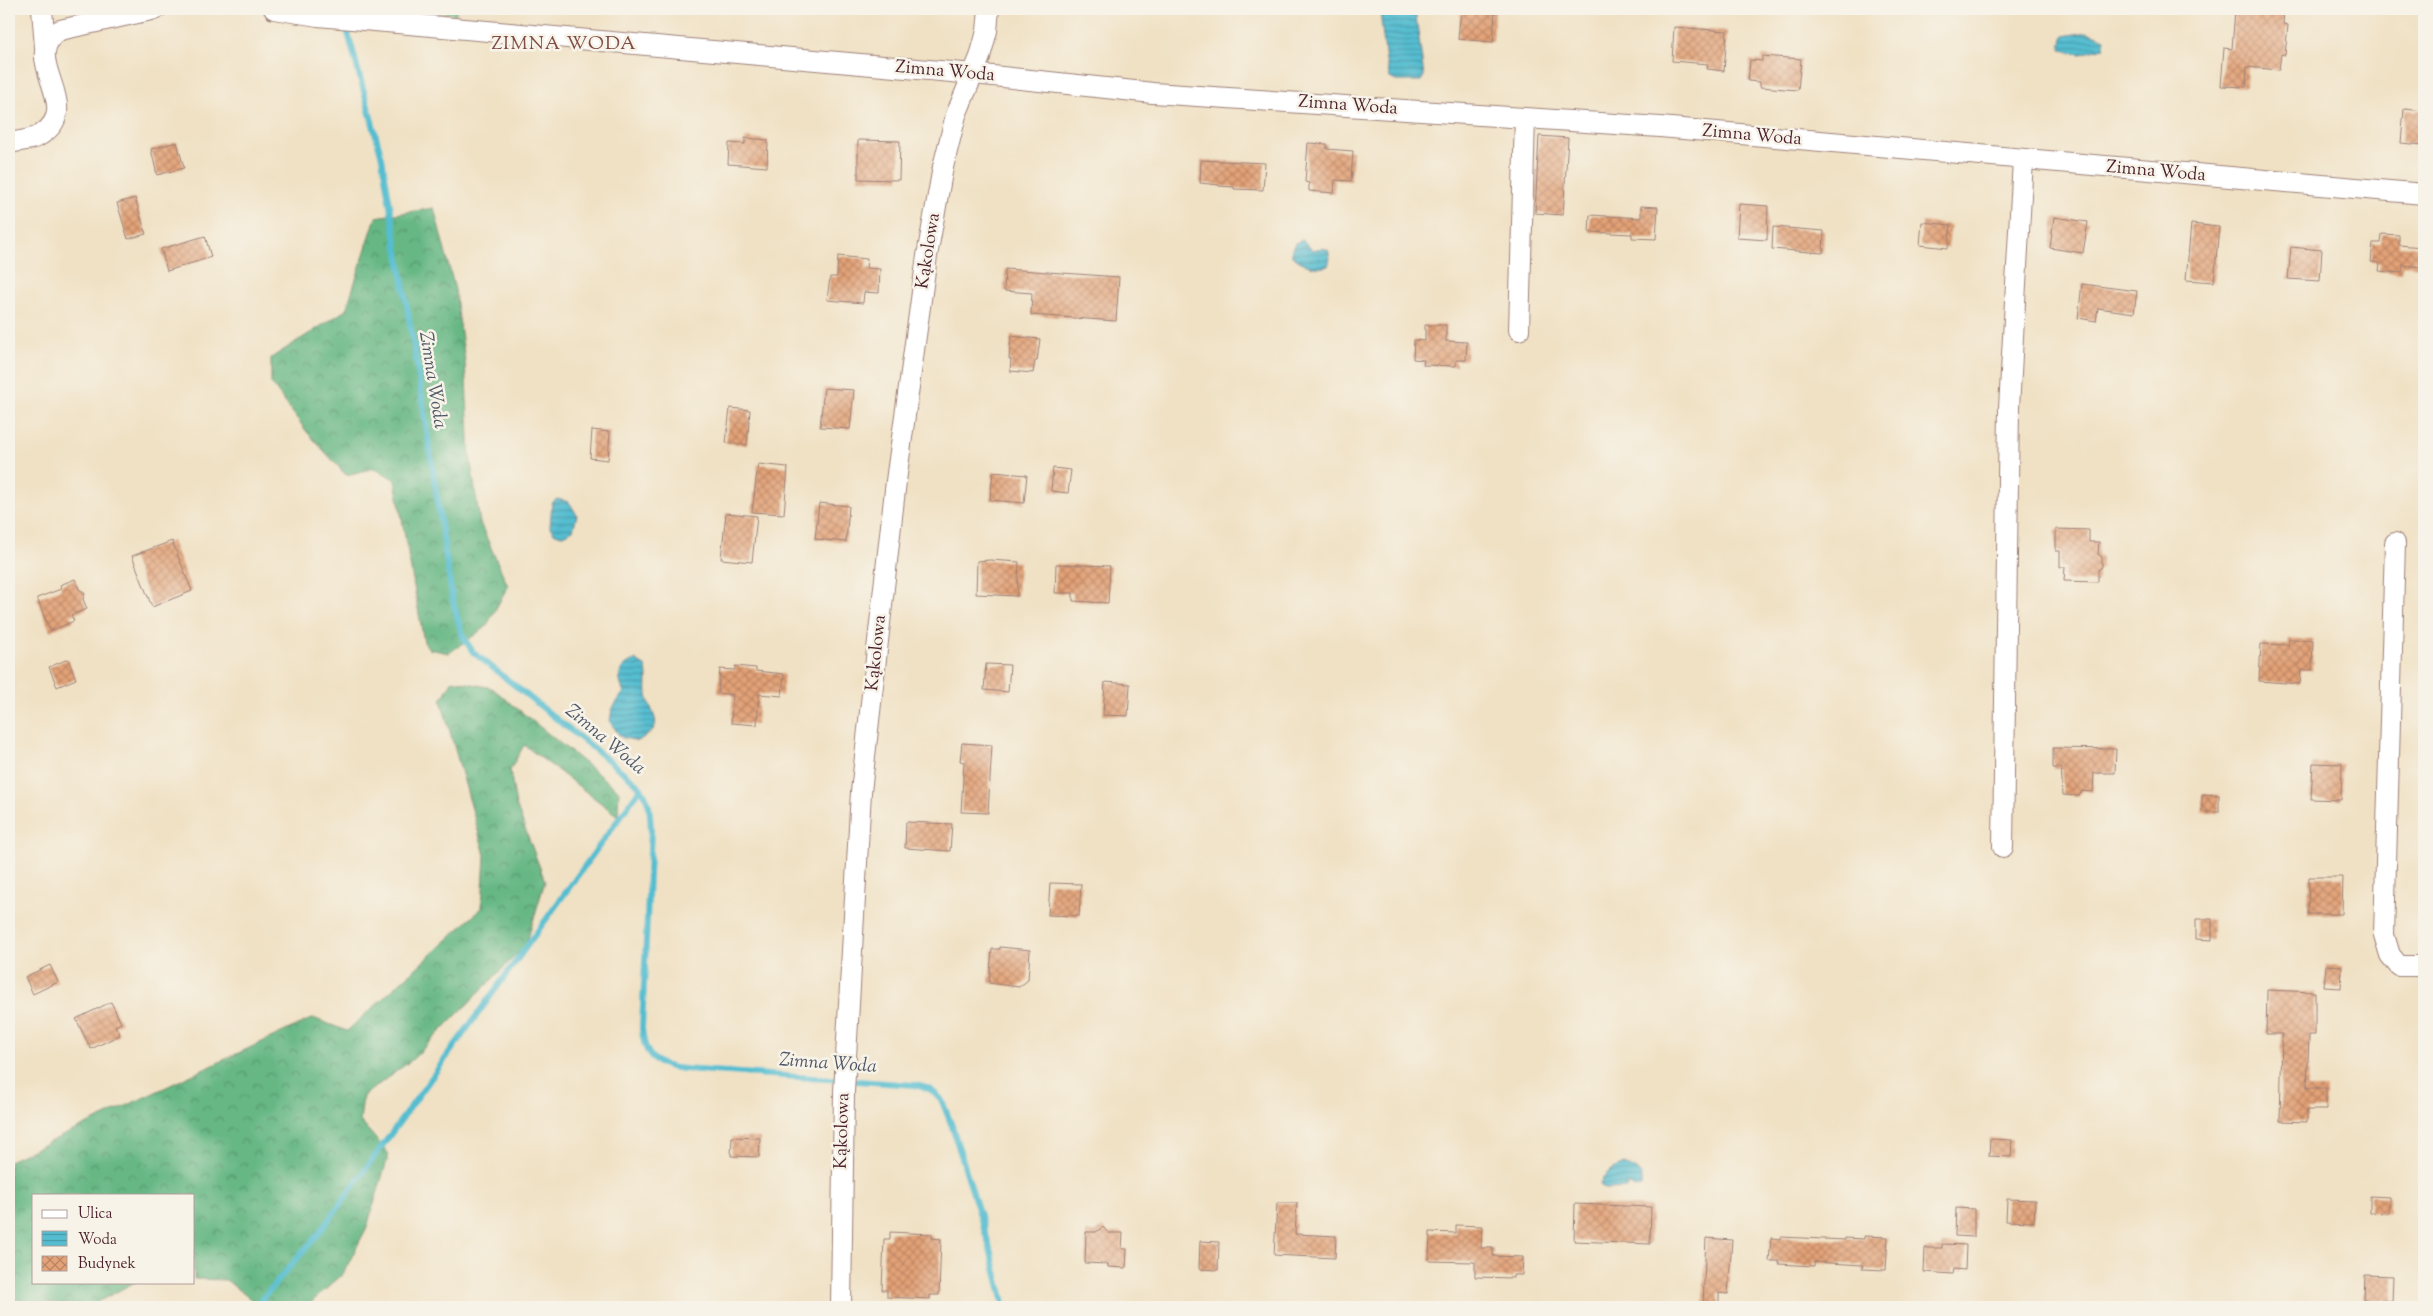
<svg xmlns="http://www.w3.org/2000/svg" width="2433" height="1316" viewBox="0 0 2433 1316" font-family="'Sorts Mill Goudy',serif">
	<defs>
		<pattern id="forest-crowns" width="20" height="18" patternUnits="userSpaceOnUse" patternTransform="scale(1.25)"><rect width="20" height="18" fill="#66b784"/><path d="M2 6a3 3 0 1 1 6 0M12 15a3 3 0 1 1 6 0" fill="none" stroke="#56946c"/></pattern>
		<pattern id="water-rules" width="6" height="5" patternUnits="userSpaceOnUse" patternTransform="scale(1.25)"><rect width="6" height="5" fill="#54bdd0"/><path d="M0 2.5h6" fill="none" stroke="#4899a9"/></pattern>
		<pattern id="building-cross-hatch" width="8" height="8" patternUnits="userSpaceOnUse" patternTransform="scale(1.25)"><rect width="8" height="8" fill="#e3a277"/><path d="M0 0l8 8M0 8l8-8" fill="none" stroke="#ba8362"/></pattern>
	</defs>
	<rect width="100%" height="100%" fill="#f7f3e8"/>
	<filter id="ink" filterUnits="userSpaceOnUse"><feTurbulence type="fractalNoise" baseFrequency=".02" numOctaves="2"/><feDisplacementMap in="SourceGraphic" scale="10" xChannelSelector="R" yChannelSelector="G"/><feConvolveMatrix kernelMatrix="1 2 1 2 8 2 1 2 1" color-interpolation-filters="sRGB"/></filter>
	<filter id="wash" filterUnits="userSpaceOnUse"><feTurbulence type="fractalNoise" baseFrequency=".0096" numOctaves="4" result="noise"/><feDisplacementMap in="SourceGraphic" scale="20" xChannelSelector="R" yChannelSelector="G"/><feGaussianBlur stdDeviation="1.12" result="paint"/><feColorMatrix in="noise" values="0 0 0 0 0 0 0 0 0 0 0 0 0 0 0 0 0 1.4 0 .05"/><feComposite in="paint" operator="in"/></filter>
	<g filter="url(#wash)">
		<rect width="100%" height="100%" fill="#f0e1c4"/>
		<path fill="#7dd69d" stroke="#647a64" d="M 409,9 L 456,9 L 456,14 Z"/>
		<path fill="url(#forest-crowns)" stroke="#586b58" d="M 434,208 L 455,290 L 465,361 L 470,456 L 480,523 L 508,586 L 486,627 L 449,653 L 429,649 L 424,642 L 395,480 L 375,468 L 346,475 L 307,432 L 271,383 L 271,358 L 346,310 L 376,217 Z
			M 453,680 L 492,688 L 619,791 L 618,816 L 524,745 L 510,770 L 516,805 L 545,881 L 526,945 L 413,1059 L 363,1096 L 360,1121 L 389,1154 L 367,1227 L 343,1274 L 306,1307 L 257,1304 L 226,1280 L 194,1279 L 194,1195 L 34,1195 L 34,1282 L 135,1282 L 90,1306 L 9,1300 L 9,1161 L 313,1018 L 347,1031 L 482,908 L 485,855 L 441,700 Z"/>
		<path fill="url(#water-rules)" stroke="#4f6e7e" d="M 1382,9 L 1415,9 L 1424,76 L 1421,81 L 1396,81 L 1390,78 L 1386,61 L 1380,12 Z
			M 2087,32 L 2105,39 L 2103,48 L 2081,54 L 2062,50 L 2060,46 L 2064,36 Z
			M 1303,240 L 1312,250 L 1323,248 L 1328,250 L 1330,258 L 1328,266 C 1313,270 1305,265 1292,256 L 1292,249 L 1295,243 Z
			M 557,499 L 569,502 L 577,515 L 573,530 L 564,535 L 555,534 L 550,527 L 552,503 Z
			M 635,660 L 646,667 C 648,676 646,686 647,695 C 652,719 668,725 637,741 L 621,737 L 610,722 L 612,709 L 624,692 C 616,677 619,665 635,660 Z
			M 1624,1164 C 1635,1169 1644,1172 1642,1186 L 1636,1188 L 1627,1184 L 1628,1188 L 1605,1189 L 1600,1185 C 1602,1173 1614,1169 1624,1164 Z"/>
		<g fill="none" stroke-linecap="round" stroke-linejoin="round">
			<path stroke="#54bdd0" stroke-width="6" d="M 345,22 L 382,158 L 418,372 L 452,597 L 462,635 L 473,652 L 634,781 C 650,795 650,810 651,830 L 642,1028 C 644,1058 656,1066 684,1069 L 915,1085 L 930,1089 L 941,1099 L 952,1126 L 989,1245 L 1005,1307
				M 255,1307 L 320,1232 L 641,788"/>
		</g>
		<g id="blocks">
			<path fill="url(#building-cross-hatch)" d="M 1461,9 L 1495,10 L 1493,42 L 1458,39 Z
				M 2235,9 L 2284,9 L 2283,24 L 2288,25 L 2285,55 L 2281,54 L 2279,70 L 2247,67 L 2246,87 L 2221,86 L 2224,48 L 2232,49 Z
				M 1674,27 L 1727,31 L 1724,71 L 1707,69 L 1708,64 L 1672,61 Z
				M 1762,56 L 1801,59 L 1798,90 L 1760,87 L 1760,82 L 1748,81 L 1750,60 L 1762,61 Z
				M 2404,109 L 2424,111 L 2424,145 L 2401,143 Z
				M 1539,136 L 1568,138 L 1563,215 L 1535,213 Z
				M 745,138 L 768,140 L 767,167 L 728,164 L 729,143 L 745,144 Z
				M 858,140 L 900,141 L 899,180 L 858,179 Z
				M 177,142 L 184,168 L 157,175 L 151,149 Z
				M 1308,143 L 1327,144 L 1327,149 L 1353,151 L 1351,181 L 1335,180 L 1334,193 L 1309,191 L 1309,183 L 1305,182 Z
				M 1201,160 L 1265,163 L 1263,190 L 1234,189 L 1234,187 L 1219,186 L 1219,185 L 1200,183 Z
				M 135,198 L 146,234 L 128,239 L 117,203 Z
				M 1739,204 L 1768,206 L 1767,240 L 1737,238 Z
				M 1641,206 L 1658,207 L 1656,239 L 1632,238 L 1632,234 L 1589,232 L 1590,215 L 1641,218 Z
				M 2054,217 L 2088,222 L 2083,253 L 2050,248 Z
				M 1922,222 L 1951,225 L 1948,248 L 1920,245 Z
				M 2191,224 L 2219,227 L 2214,282 L 2186,280 Z
				M 1773,227 L 1824,231 L 1823,253 L 1772,249 Z
				M 2382,234 L 2399,235 L 2399,245 L 2422,247 L 2421,267 L 2403,265 L 2402,273 L 2379,271 L 2380,263 L 2371,262 L 2373,243 L 2381,243 Z
				M 205,236 L 211,257 L 167,271 L 161,249 Z
				M 2291,247 L 2322,250 L 2320,281 L 2288,279 Z
				M 838,256 L 867,259 L 866,268 L 880,269 L 879,293 L 864,292 L 863,303 L 827,300 L 830,277 L 837,277 Z
				M 1005,269 L 1119,277 L 1116,321 L 1031,315 L 1032,293 L 1004,291 Z
				M 2082,284 L 2137,291 L 2134,313 L 2098,308 L 2096,321 L 2078,318 Z
				M 1425,325 L 1446,325 L 1446,341 L 1467,342 L 1466,360 L 1456,360 L 1456,366 L 1423,365 L 1424,360 L 1413,359 L 1414,340 L 1425,341 Z
				M 1011,336 L 1040,339 L 1037,361 L 1035,361 L 1033,373 L 1010,371 L 1011,359 L 1009,359 Z
				M 824,388 L 854,390 L 850,429 L 820,427 Z
				M 730,408 L 750,410 L 747,445 L 726,443 Z
				M 592,430 L 610,432 L 608,460 L 590,458 Z
				M 758,464 L 788,467 L 784,514 L 752,512 Z
				M 1053,468 L 1071,470 L 1068,493 L 1051,491 Z
				M 993,472 L 1027,475 L 1024,503 L 990,500 Z
				M 819,503 L 849,506 L 846,542 L 815,539 Z
				M 726,513 L 757,516 L 752,562 L 721,559 Z
				M 2056,529 L 2089,530 L 2089,542 L 2099,542 L 2098,554 L 2102,557 L 2102,567 L 2098,570 L 2098,582 L 2064,581 L 2065,567 L 2060,567 L 2060,551 L 2056,551 Z
				M 172,541 L 192,591 L 152,607 L 132,556 Z
				M 990,560 L 1019,562 L 1017,596 L 976,594 L 977,561 Z
				M 1056,564 L 1110,566 L 1108,603 L 1073,601 L 1073,593 L 1055,593 Z
				M 75,579 L 79,589 L 85,593 L 83,599 L 87,609 L 71,615 L 74,621 L 50,631 L 37,598 L 61,589 L 60,585 Z
				M 2289,639 L 2313,640 L 2312,670 L 2301,670 L 2300,684 L 2259,681 L 2261,644 L 2288,645 Z
				M 68,659 L 76,679 L 57,687 L 49,667 Z
				M 986,664 L 1010,665 L 1008,692 L 984,690 Z
				M 735,666 L 756,668 L 756,671 L 784,674 L 782,696 L 759,694 L 757,725 L 731,723 L 733,695 L 718,693 L 720,669 L 735,670 Z
				M 1105,682 L 1130,684 L 1128,716 L 1103,715 Z
				M 962,743 L 992,745 L 988,813 L 961,812 L 964,762 L 960,761 Z
				M 2053,748 L 2116,749 L 2115,773 L 2094,773 L 2093,792 L 2082,791 L 2079,796 L 2063,795 L 2061,768 L 2053,768 Z
				M 2313,763 L 2342,764 L 2341,800 L 2311,799 Z
				M 2202,794 L 2219,795 L 2219,812 L 2202,812 Z
				M 906,822 L 952,824 L 950,851 L 905,848 Z
				M 2309,877 L 2343,877 L 2342,914 L 2308,914 Z
				M 1050,883 L 1081,884 L 1079,916 L 1048,915 Z
				M 2196,919 L 2212,919 L 2212,940 L 2196,939 Z
				M 1000,947 L 1030,950 L 1028,980 L 1019,987 L 989,983 L 992,949 L 1000,949 Z
				M 50,965 L 58,982 L 33,994 L 25,977 Z
				M 2326,965 L 2342,966 L 2341,988 L 2324,987 Z
				M 2267,990 L 2315,992 L 2315,1035 L 2309,1035 L 2307,1088 L 2326,1088 L 2326,1110 L 2307,1110 L 2307,1122 L 2280,1121 L 2282,1034 L 2266,1034 Z
				M 111,1002 L 121,1023 L 115,1026 L 120,1035 L 91,1049 L 76,1019 Z
				M 732,1137 L 760,1138 L 759,1157 L 731,1156 Z
				M 1990,1139 L 2012,1140 L 2011,1157 L 1989,1156 Z
				M 2370,1196 L 2389,1197 L 2389,1213 L 2370,1212 Z
				M 2007,1199 L 2035,1200 L 2034,1222 L 2006,1221 Z
				M 1277,1203 L 1297,1203 L 1295,1234 L 1336,1236 L 1335,1258 L 1274,1255 Z
				M 1575,1204 L 1651,1207 L 1650,1244 L 1574,1241 Z
				M 1956,1208 L 1974,1209 L 1974,1237 L 1955,1236 Z
				M 1456,1225 L 1482,1226 L 1481,1248 L 1493,1248 L 1493,1256 L 1523,1257 L 1522,1275 L 1513,1275 L 1513,1278 L 1475,1277 L 1475,1262 L 1429,1261 L 1430,1232 L 1456,1233 Z
				M 1103,1227 L 1108,1233 L 1123,1233 L 1122,1249 L 1127,1249 L 1126,1268 L 1108,1267 L 1108,1264 L 1085,1263 L 1086,1232 L 1096,1232 Z
				M 890,1232 L 932,1234 L 932,1238 L 941,1239 L 939,1295 L 930,1295 L 930,1299 L 887,1297 L 887,1290 L 882,1290 L 884,1239 L 890,1239 Z
				M 1864,1236 L 1888,1237 L 1886,1270 L 1862,1269 L 1863,1265 L 1814,1262 L 1814,1266 L 1779,1264 L 1779,1261 L 1769,1261 L 1771,1238 L 1781,1239 L 1781,1237 L 1845,1240 L 1845,1238 L 1864,1239 Z
				M 1706,1238 L 1732,1240 L 1728,1294 L 1719,1293 L 1719,1306 L 1703,1305 Z
				M 1200,1241 L 1219,1242 L 1218,1270 L 1199,1269 Z
				M 1942,1244 L 1966,1245 L 1965,1270 L 1954,1269 L 1953,1274 L 1924,1272 L 1925,1248 L 1942,1248 Z
				M 2365,1275 L 2393,1276 L 2392,1301 L 2364,1300 Z"/>
		</g>
	</g>
	<g filter="url(#ink)">
		<use href="#blocks" fill-opacity="0" stroke="#9d8078" stroke-width="1"/>
		<g fill="none" stroke-linecap="round" stroke-linejoin="round">
			<g stroke="#9d8078" stroke-width="22">
				<path id="minor" d="M 42,9 L 45,47
					M 274,9 L 318,16 L 974,74 L 1153,93 L 1660,127 L 2424,194
					M 9,143 C 19,141 34,140 42,134 C 86,105 16,57 60,30 L 156,9
					M 1519,330 L 1525,118
					M 2395,543 L 2384,935 L 2390,955 L 2399,966 L 2424,966
					M 2003,847 L 2009,408 L 2023,160
					M 841,1307 L 844,1092 L 861,792 L 896,481 L 927,256 L 943,167 L 956,115 L 980,57 L 987,31 L 989,9"/>
			</g>
			<use href="#minor" stroke="#fff" stroke-width="20"/>
		</g>
	</g>
	<g text-anchor="middle" dominant-baseline="central" stroke-width="5" stroke-linejoin="round" paint-order="stroke">
		<g font-size="18" fill="#4a1f2b" stroke="#f7f3e8">
			<text transform="translate(945 72) rotate(5)">Zimna Woda</text>
			<text transform="translate(1348 106) rotate(4)">Zimna Woda</text>
			<text transform="translate(1752 136) rotate(5)">Zimna Woda</text>
			<text transform="translate(2156 172) rotate(5)">Zimna Woda</text>
			<text transform="translate(929 251) rotate(-81)">Kąkolowa</text>
			<text transform="translate(877 653) rotate(-84)">Kąkolowa</text>
			<text transform="translate(843 1131) rotate(-88)">Kąkolowa</text>
		</g>
		<g font-size="19" letter-spacing="1" fill="#804d46" stroke="#f7f3e8">
			<text x="564" y="44">ZIMNA WODA</text>
		</g>
		<g font-size="19" font-style="italic" fill="#4e5665" stroke="#f7f3e8">
			<text transform="translate(432 380) rotate(81)">Zimna Woda</text>
			<text transform="translate(605 740) rotate(40)">Zimna Woda</text>
			<text transform="translate(828 1064) rotate(4)">Zimna Woda</text>
		</g>
	</g>
	<rect width="2433" height="1316" fill="none" stroke="#f7f3e8" stroke-width="30"/>
	<rect x="32" y="1194" width="162" height="90" fill="#f7f3e8" stroke="#b29e9c"/>
	<rect x="42" y="1210" width="25" height="8" fill="#ffffff" stroke="#b29e9c"/>
	<text x="78" y="1218" font-size="15" fill="#4a1f2b">Ulica</text>
	<rect x="42" y="1231" width="25" height="15" fill="url(#water-rules)" stroke="#b29e9c"/>
	<text x="78" y="1244" font-size="15" fill="#4a1f2b">Woda</text>
	<rect x="42" y="1256" width="25" height="15" fill="url(#building-cross-hatch)" stroke="#b29e9c"/>
	<text x="78" y="1268" font-size="15" fill="#4a1f2b">Budynek</text>
</svg>
